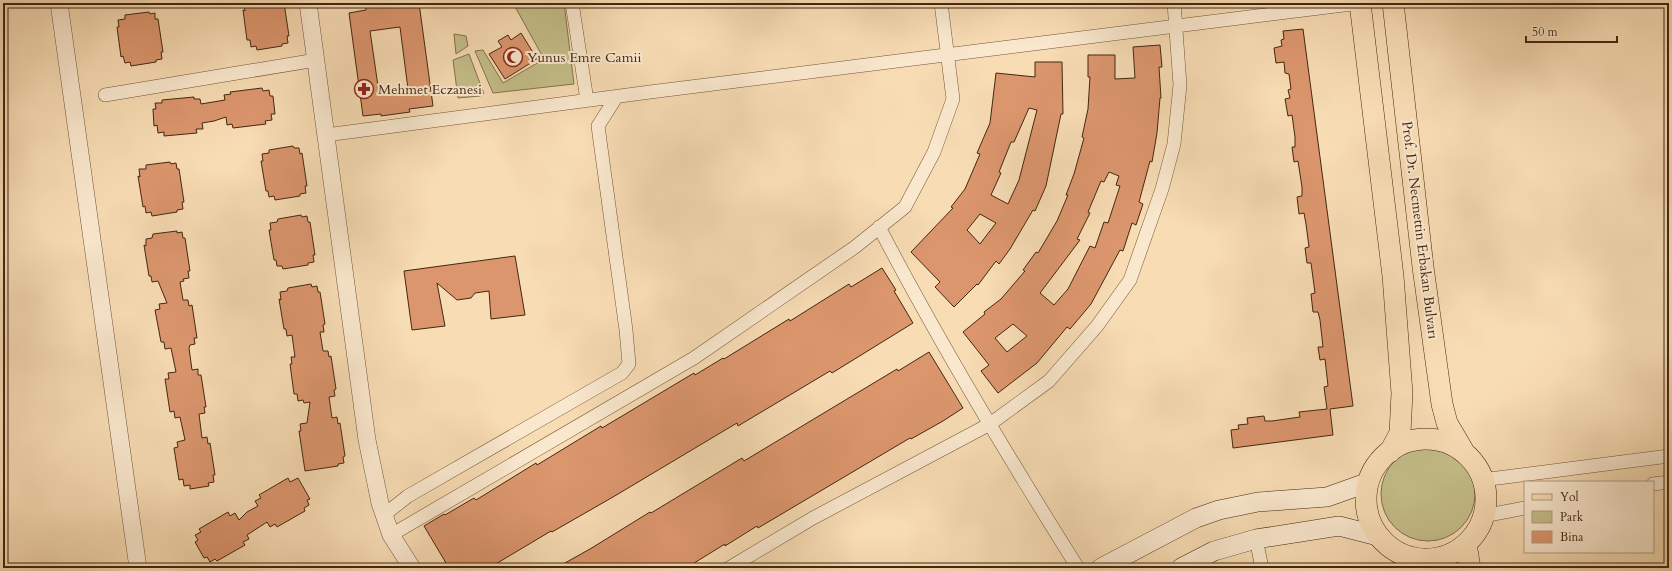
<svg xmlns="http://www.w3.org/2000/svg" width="1672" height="571" viewBox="0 0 1672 571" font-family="Cardo,serif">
	<rect width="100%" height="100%" fill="#f8dcb4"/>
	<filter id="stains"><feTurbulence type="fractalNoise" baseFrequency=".005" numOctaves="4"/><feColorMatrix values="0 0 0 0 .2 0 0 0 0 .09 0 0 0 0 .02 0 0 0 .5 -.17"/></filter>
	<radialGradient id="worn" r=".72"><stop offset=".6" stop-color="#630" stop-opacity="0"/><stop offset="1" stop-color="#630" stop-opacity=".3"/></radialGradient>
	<path fill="#c4be89" stroke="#84724c" d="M 513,3 L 564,3 L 574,84 L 493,93 L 475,51 L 483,50 L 503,83 L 544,59 Z
		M 454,34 L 466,36 L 468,46 L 456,54 Z
		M 469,54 L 484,94 L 480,96 L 458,98 L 453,60 Z
		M1381 494a47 47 0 1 1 94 0a47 47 0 1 1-94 0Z"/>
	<path fill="#dc966e" stroke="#432710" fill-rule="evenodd" d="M 244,3 L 284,3 L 289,36 L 287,36 L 288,43 L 282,44 L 282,46 L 257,50 L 256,46 L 251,47 L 250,40 L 247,40 L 243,10 L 245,11 Z
		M 396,3 L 399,3 L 400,6 L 419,3 L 433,106 L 409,109 L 410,112 L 381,116 L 381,114 L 363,116 L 349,13 L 366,10 L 366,7 ZM 400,27 L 408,89 L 379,93 L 370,31 Z
		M 149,12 L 150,14 L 155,13 L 155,19 L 158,19 L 163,52 L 161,52 L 162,59 L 156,60 L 156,62 L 131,66 L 130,62 L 125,63 L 123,56 L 121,57 L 117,27 L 119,27 L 118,20 L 125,19 L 125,15 Z
		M 1303,29 L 1353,406 L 1330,409 L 1333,435 L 1233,448 L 1231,430 L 1239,429 L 1238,425 L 1248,424 L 1247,418 L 1264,416 L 1265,421 L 1272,421 L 1300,417 L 1299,412 L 1327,409 L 1324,387 L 1328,386 L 1325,359 L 1320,360 L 1318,347 L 1323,347 L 1320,320 L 1318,312 L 1313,312 L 1311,294 L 1315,293 L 1311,263 L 1307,263 L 1305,248 L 1309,247 L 1306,224 L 1304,213 L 1299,214 L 1297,197 L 1302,196 L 1302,187 L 1298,161 L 1294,162 L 1292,147 L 1295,147 L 1295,137 L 1292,115 L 1288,116 L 1285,99 L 1290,98 L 1288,90 L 1291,89 L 1289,74 L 1285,73 L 1284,62 L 1276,63 L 1274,48 L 1282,46 L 1281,40 L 1284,39 L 1283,31 Z
		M 521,33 L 537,59 L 505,79 L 489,54 L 502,47 L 498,41 L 508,35 L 511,40 Z
		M 1160,45 L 1162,67 L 1159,67 L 1161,98 L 1160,98 L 1157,133 L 1152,162 L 1150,161 L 1139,202 L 1143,204 L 1136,225 L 1132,223 L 1123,251 L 1120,250 L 1091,304 L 1070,329 L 1067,327 L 1037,363 L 998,393 L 981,371 L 989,365 L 963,332 L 985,314 L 984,312 L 1001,299 L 1025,271 L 1023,270 L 1036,252 L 1038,253 L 1057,221 L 1068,195 L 1066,195 L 1074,174 L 1084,138 L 1082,137 L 1088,109 L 1090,77 L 1088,77 L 1088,55 L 1115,55 L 1115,79 L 1135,78 L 1133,47 ZM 1109,172 L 1119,176 L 1116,185 L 1120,186 L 1108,223 L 1104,222 L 1095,248 L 1090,246 L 1068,289 L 1054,305 L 1040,293 L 1080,240 L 1077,239 L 1090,213 L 1088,212 L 1101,181 L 1104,182 ZM 1013,324 L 1027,336 L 1007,352 L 995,338 Z
		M 1035,62 L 1062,62 L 1063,114 L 1061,114 L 1046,186 L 1035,211 L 1033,210 L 1010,249 L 999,264 L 996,261 L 978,285 L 977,284 L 954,307 L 935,287 L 940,282 L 911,252 L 953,208 L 951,207 L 965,189 L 980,154 L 977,153 L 990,123 L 996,73 L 1035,77 ZM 1029,108 L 1037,110 L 1019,180 L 1008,204 L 991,195 L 1001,173 L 999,172 L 1011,142 L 1014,142 ZM 980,214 L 996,223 L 980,244 L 967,230 Z
		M 262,88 L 263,91 L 269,90 L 270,96 L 273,96 L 275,114 L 271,114 L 272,120 L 265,121 L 266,124 L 233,128 L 232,124 L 227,125 L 226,117 L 214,121 L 202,123 L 203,129 L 196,129 L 197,133 L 164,136 L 164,132 L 158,133 L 157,125 L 154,126 L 153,109 L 156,109 L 155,103 L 162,103 L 162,100 L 194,97 L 194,99 L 200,99 L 201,104 L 225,100 L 224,95 L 231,94 L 230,92 Z
		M 293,146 L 294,148 L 299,148 L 300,154 L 302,153 L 307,186 L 305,186 L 306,193 L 300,194 L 300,196 L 275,200 L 274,196 L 269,197 L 268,191 L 266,191 L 261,161 L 263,161 L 262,154 L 269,153 L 269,150 Z
		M 170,162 L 171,164 L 176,163 L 177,169 L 179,169 L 184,202 L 182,202 L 183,209 L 177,210 L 177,212 L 152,216 L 151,212 L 146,213 L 145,206 L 143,207 L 138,176 L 140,177 L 139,169 L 146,169 L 146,165 Z
		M 301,215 L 302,217 L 307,216 L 308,222 L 310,222 L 315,255 L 313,255 L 314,262 L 308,263 L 308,265 L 283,269 L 282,266 L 277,266 L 276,260 L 274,260 L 269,230 L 271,230 L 270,223 L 277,222 L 278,219 Z
		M 177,231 L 177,233 L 182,232 L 183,238 L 185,238 L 190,271 L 188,271 L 189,278 L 183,279 L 184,281 L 180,282 L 183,300 L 188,300 L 189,306 L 192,305 L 197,338 L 194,338 L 195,344 L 190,345 L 189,348 L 192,370 L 198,369 L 198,375 L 201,375 L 206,407 L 204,407 L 205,413 L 199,414 L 202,438 L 207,437 L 208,444 L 210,443 L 215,475 L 213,475 L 214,482 L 208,483 L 209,486 L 190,489 L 190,485 L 184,486 L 183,479 L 179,480 L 174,448 L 178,447 L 177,442 L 185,440 L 180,417 L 175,418 L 174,411 L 170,412 L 165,379 L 169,379 L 168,373 L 176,372 L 171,348 L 165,349 L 164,342 L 161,342 L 155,310 L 160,309 L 159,304 L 167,303 L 158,281 L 152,282 L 151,276 L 149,276 L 144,245 L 146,246 L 146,239 L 152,238 L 153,234 Z
		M 515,256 L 525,315 L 491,319 L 489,291 L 475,293 L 471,298 L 457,300 L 437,283 L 445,326 L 412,330 L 404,271 Z
		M 882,268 L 896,290 L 894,291 L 913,323 L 832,373 L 830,371 L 738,426 L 737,423 L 613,497 L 552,532 L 551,531 L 489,568 L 449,568 L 424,526 L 444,514 L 445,515 L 474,498 L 476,500 L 536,463 L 537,465 L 601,426 L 602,428 L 694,373 L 695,375 L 723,358 L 724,359 L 789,319 L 790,321 L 849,284 L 851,287 Z
		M 311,284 L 312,287 L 317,286 L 318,292 L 320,292 L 325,324 L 323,325 L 324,332 L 320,332 L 323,351 L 328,351 L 329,357 L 331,356 L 336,389 L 334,390 L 335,396 L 329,397 L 332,418 L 337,417 L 338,424 L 340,423 L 345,456 L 343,457 L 344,463 L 338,464 L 338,466 L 305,471 L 299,431 L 301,431 L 300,424 L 307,423 L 310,402 L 304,403 L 303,400 L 298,401 L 297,394 L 294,394 L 290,364 L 292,364 L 291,357 L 295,357 L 292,335 L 287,336 L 286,329 L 284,329 L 279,299 L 281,300 L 280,292 L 287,291 L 288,288 Z
		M 929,352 L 963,408 L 943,421 L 911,439 L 910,438 L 758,528 L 757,526 L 725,546 L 725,544 L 686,568 L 556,568 L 590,549 L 650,512 L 651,513 L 742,458 L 744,461 L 897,369 L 898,371 Z
		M 288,478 L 290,482 L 298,478 L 310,499 L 307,500 L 309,505 L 304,508 L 305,511 L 277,527 L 275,524 L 270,527 L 267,522 L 247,535 L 249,539 L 243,542 L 245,545 L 217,561 L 215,559 L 210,562 L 207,557 L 204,558 L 195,542 L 198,540 L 195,535 L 201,532 L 199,529 L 228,512 L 230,516 L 235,513 L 239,520 L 247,512 L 258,506 L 255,501 L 261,498 L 259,495 Z"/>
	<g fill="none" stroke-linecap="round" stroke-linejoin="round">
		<g stroke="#705439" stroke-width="14">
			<path id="minor" d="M 572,3 L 587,100
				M 105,95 L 316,60
				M 326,135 L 650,92 L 1360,3
				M 879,227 C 940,344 1008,457 1078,568
				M 1482,480 L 1669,456
				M 1653,484 L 1669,482
				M 384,515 L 408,496 L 622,373 L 629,364 L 626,330 L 598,126 L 617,96
				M 1483,516 L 1525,508
				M 391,535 L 694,358 L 855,247 L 905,207 L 934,152 L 953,99 L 941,3
				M 1256,539 L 1262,568
				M 729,568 L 813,518 L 990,424 L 1049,381 L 1097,326 L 1130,280 L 1162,189 L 1174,144 L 1180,85 L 1174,3"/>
		</g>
		<g stroke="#705439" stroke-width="18">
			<path id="tertiary" d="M 59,3 L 138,568
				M 308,3 L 367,440 L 380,503 L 391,535 L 412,568"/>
		</g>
		<g stroke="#432710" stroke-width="20">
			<path id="secondary" d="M 1101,568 L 1196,518 L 1219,510 L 1258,502 L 1327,497 L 1369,482
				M 1181,568 L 1214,551 L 1256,539 L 1339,526 L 1378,536"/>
		</g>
		<g stroke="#432710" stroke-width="22">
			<path id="primary" d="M 1360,3 L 1393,276 L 1402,393 L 1400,433 L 1390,452
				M 1393,3 L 1423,267 L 1442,404 L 1447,423 L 1464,452
				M1366 499a60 60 0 1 1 120 0a60 60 0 1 1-120 0Z
				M 1466,544 L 1470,568"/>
		</g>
		<use href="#minor" stroke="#fae8ce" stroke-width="13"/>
		<use href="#tertiary" stroke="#fae8ce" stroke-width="17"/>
		<use href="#secondary" stroke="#fae8ce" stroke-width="19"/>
		<use href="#primary" stroke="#f8dcb4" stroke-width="21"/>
	</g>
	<defs>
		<g id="mosque-ring" transform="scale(1)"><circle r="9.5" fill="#fae8ce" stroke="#8f2418" stroke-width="1.5"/><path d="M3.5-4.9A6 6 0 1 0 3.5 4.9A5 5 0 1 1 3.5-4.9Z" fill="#8f2418"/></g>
		<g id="pharmacy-ring" transform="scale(1)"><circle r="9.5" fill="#fae8ce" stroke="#8f2418" stroke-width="1.5"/><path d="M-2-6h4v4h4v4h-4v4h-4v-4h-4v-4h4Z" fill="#8f2418"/></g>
	</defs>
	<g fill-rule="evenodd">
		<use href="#mosque-ring" x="513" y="57"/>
		<use href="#pharmacy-ring" x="364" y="89"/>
	</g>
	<g text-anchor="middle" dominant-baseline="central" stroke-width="4" stroke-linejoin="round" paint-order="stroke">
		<g font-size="14" fill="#432710" stroke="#fae8ce" text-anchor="start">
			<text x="527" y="57">Yunus Emre Camii</text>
			<text x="378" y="89">Mehmet Eczanesi</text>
		</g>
		<g font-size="14" fill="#432710" stroke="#fae8ce">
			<text transform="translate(1420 230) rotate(83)">Prof. Dr. Necmettin Erbakan Bulvarı</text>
		</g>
	</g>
	<rect width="1672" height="571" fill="none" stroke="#f8dcb4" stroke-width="16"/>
	<rect x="4" y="4" width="1664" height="563" fill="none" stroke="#432710" stroke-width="2"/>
	<rect x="8" y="8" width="1656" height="555" fill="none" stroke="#432710"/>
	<rect x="1524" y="481" width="130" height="72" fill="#fae8ce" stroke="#b19b82"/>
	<rect x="1532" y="494" width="20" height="6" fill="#f8dcb4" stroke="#b19b82"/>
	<text x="1560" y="501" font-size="12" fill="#432710">Yol</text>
	<rect x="1532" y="511" width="20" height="12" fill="#c4be89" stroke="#b19b82"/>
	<text x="1560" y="521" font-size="12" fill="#432710">Park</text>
	<rect x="1532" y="531" width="20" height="12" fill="#dc966e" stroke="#b19b82"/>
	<text x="1560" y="541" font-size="12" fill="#432710">Bina</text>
	<path d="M1526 36v6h91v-6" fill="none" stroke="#432710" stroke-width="2"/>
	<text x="1532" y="36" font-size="12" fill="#432710" stroke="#fae8ce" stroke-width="3" paint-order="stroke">50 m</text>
	<rect width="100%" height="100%" filter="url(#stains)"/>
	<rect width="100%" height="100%" fill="url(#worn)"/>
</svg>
